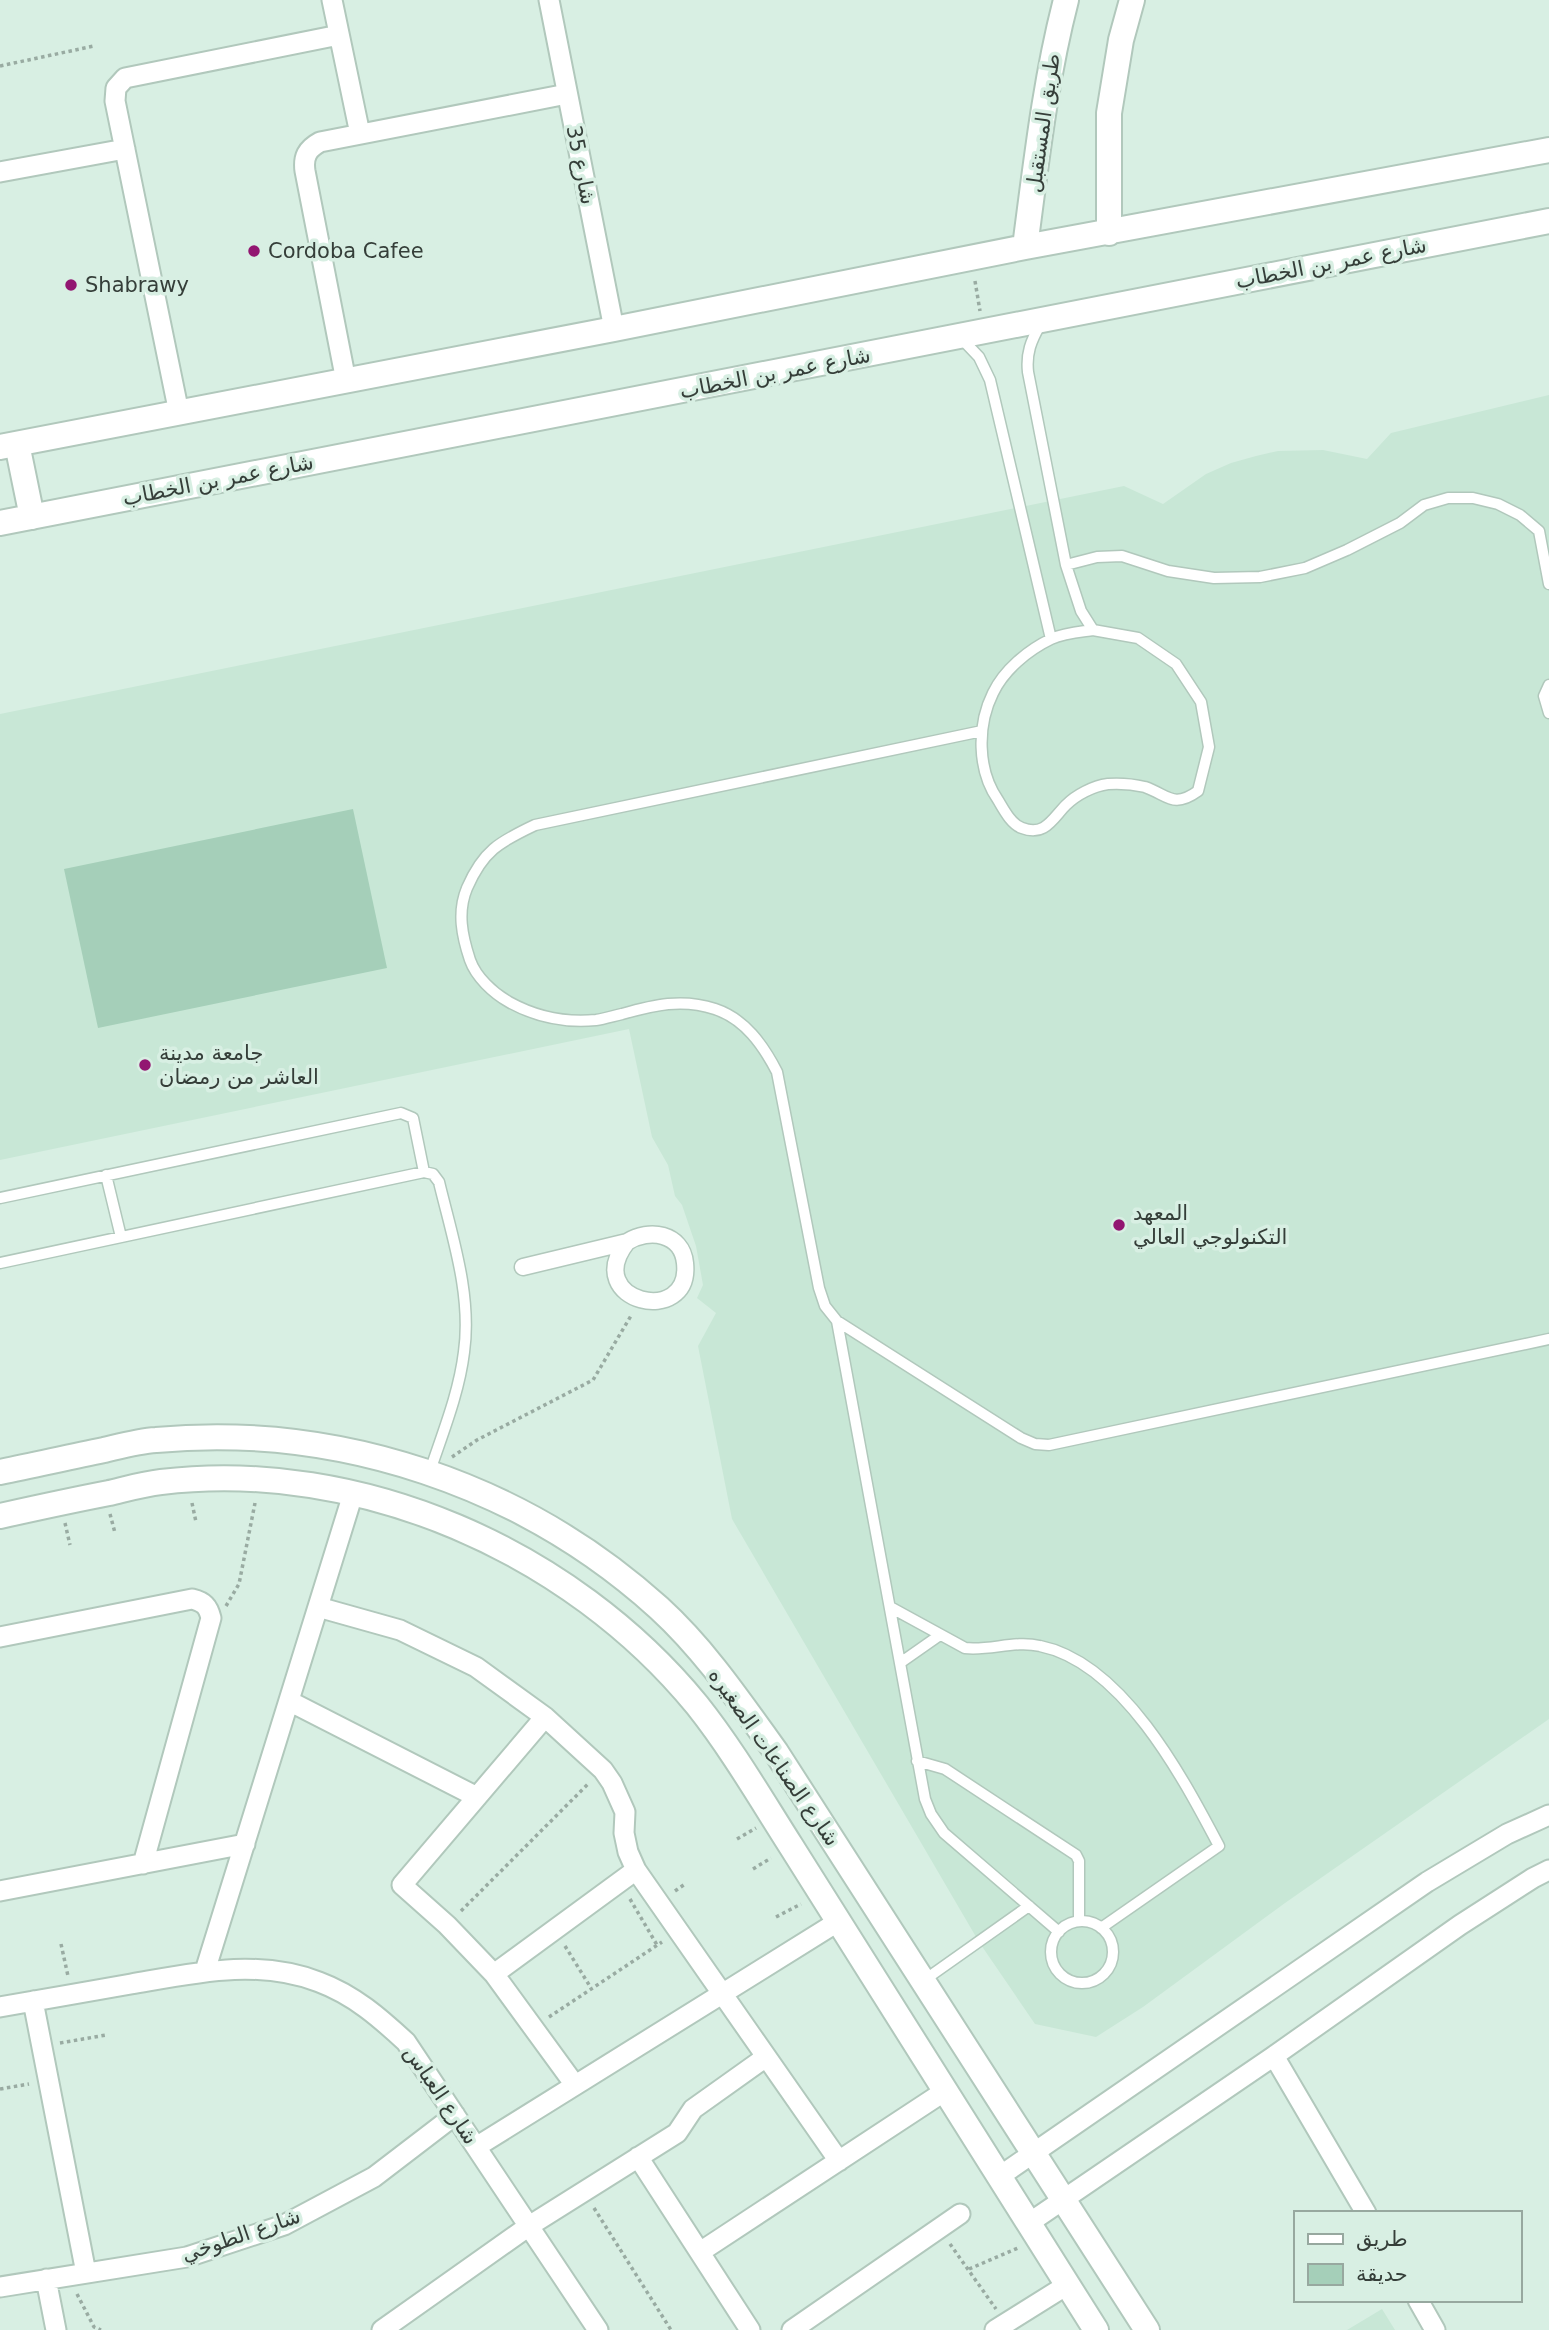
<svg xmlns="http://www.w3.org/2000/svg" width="1549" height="2330" viewBox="0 0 1549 2330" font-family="'DejaVu Sans','Noto Naskh Arabic',sans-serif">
	<rect width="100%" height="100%" fill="#d8efe3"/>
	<path fill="#c8e7d6" d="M 1549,395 L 1549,1719 L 1285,1903 L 1143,2007 L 1096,2037 L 1035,2024 L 979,1942 L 732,1519 L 698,1346 L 716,1313 L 697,1298 L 703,1285 L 696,1246 L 682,1205 L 675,1196 L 668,1165 L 652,1137 L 629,1029 L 0,1160 L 0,714 L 1124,486 L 1163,504 L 1206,474 L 1231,463 L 1256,456 L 1278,451 L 1323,450 L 1367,459 L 1391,433 Z
		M 1382,2309 L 1395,2330 L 1347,2330 Z"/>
	<path fill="#a5cfb9" d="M 353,809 L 387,968 L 98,1028 L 64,869 Z"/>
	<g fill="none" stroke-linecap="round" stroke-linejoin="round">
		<g stroke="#b1c8bc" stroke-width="13">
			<path id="service" d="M 1040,325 C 1031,341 1026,353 1028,372 L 1066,565 L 1081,611 L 1093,630
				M 960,337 L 979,357 L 990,380 L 1051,639
				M 1066,565 L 1097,557 L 1122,556 L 1168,571 L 1214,578 L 1260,577 L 1305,568 L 1347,550 L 1400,523 L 1424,505 L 1448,498 L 1473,498 L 1498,504 L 1520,515 L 1539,531 L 1549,584
				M 1093,630 L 1138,638 L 1176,664 L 1201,702 L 1209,747 L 1198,791 C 1173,809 1168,795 1145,787 C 1132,784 1121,783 1108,784 C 1093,786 1076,795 1066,805 C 1053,818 1045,837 1022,828 C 1011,824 1004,810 998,800 C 977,770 977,725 993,693 C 1004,670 1028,650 1051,639 C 1064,633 1079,632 1093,630 Z
				M 1549,685 L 1544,696 L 1549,713
				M 982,731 L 535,825 C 499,842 483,851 467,888 C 457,912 462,936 470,960 C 476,977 493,993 509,1002 C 536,1017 565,1023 596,1020 C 604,1019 613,1016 622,1014 C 654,1005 682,998 715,1009 C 745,1019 763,1045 777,1072 L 819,1288 L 825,1306 L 837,1321 L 1021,1438 L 1035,1444 L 1049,1445 L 1549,1339
				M 106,1175 L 121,1237
				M 0,1198 L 401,1113 L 413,1118 L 424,1172
				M 0,1263 L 424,1172 L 433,1174 L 439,1182 C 452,1236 472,1295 464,1352 C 459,1393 443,1432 430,1471
				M 837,1321 L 925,1799 L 931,1814 L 944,1833 L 1059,1932
				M 890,1607 L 965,1648 C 990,1651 1015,1640 1040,1646 C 1123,1663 1183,1778 1219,1846 L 1101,1928
				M 900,1663 L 940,1635
				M 917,1761 L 945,1769 L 1076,1855 L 1079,1861 L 1079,1921
				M1051 1952a31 31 0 1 1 62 0a31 31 0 1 1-62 0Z
				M 923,1981 L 1029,1906"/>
		</g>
		<g stroke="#b1c8bc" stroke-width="19">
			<path id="pedestrian" d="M 523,1267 L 627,1242 C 649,1228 682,1233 685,1263 C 692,1328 580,1302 627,1242"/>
		</g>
		<g stroke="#b1c8bc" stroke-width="23">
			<path id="minor" d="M 332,0 L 360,134
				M 549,0 L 614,329
				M 0,172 L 125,149
				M 346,381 L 305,171 C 303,157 307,149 320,142 L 567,94
				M 179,413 L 115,101 L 116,88 L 125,78 L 339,35
				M 318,1607 L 400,1630 L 476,1667 L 545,1717 L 603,1770 L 612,1783 L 625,1812 L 624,1833 L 628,1852 L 636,1870 L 839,2161
				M 0,1637 L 192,1599 C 204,1602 208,1606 211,1618 L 143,1864
				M 289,1701 L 477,1797
				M 545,1717 L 402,1885 L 447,1925 L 494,1974 L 575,2085
				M 0,1891 L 245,1844
				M 205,1971 L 353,1494
				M 494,1974 L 636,1870
				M 33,2001 L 86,2273
				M 0,2007 C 44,1999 87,1992 131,1984 C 194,1973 257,1958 319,1982 C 354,1995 380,2018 406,2042 L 598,2330
				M 1274,2056 L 1366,2213
				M 476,2147 L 839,1921
				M 638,2157 L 750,2330
				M 1000,2176 L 1427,1882 L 1507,1834 L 1549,1815
				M 1029,2223 L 1274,2056 L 1460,1925 L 1533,1878 L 1549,1870
				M 700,2252 L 945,2091
				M 46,2279 L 56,2330
				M 0,2287 L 187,2257 L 284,2225 L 374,2177 L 455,2115
				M 1418,2300 L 1435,2330
				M 382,2330 L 529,2226 L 677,2133 L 693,2109 L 766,2057
				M 792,2330 L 960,2214
				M 995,2330 L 1067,2285"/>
		</g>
		<g stroke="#b1c8bc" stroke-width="28">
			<path id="tertiary" d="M 1109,233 L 1109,113 L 1121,40 L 1132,0
				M 1025,247 C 1036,164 1045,81 1066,0
				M 17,444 L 32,517
				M 0,447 L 614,329 L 1025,247 L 1549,150
				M 0,523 L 1549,221
				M 0,1472 C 35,1465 69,1457 104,1450 C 121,1446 139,1441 156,1440 C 339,1423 523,1485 659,1608 C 705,1650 740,1702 776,1752 L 1147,2330
				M 0,1516 C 36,1508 73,1500 109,1493 C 126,1489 143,1484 161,1482 C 360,1458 571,1551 697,1705 C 732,1749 761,1799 791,1846 L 1096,2330"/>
		</g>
		<path stroke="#99aba2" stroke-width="3.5" stroke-dasharray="3.5 3.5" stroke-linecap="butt" d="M 0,66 L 94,46
			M 975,281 L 980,311
			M 452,1457 L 477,1440 L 593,1380 L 632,1314
			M 192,1503 L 196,1522
			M 110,1514 L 115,1533
			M 65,1523 L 70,1545
			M 226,1606 L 239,1584 L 255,1503
			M 737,1839 L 756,1828
			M 753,1869 L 771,1858
			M 675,1891 L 685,1884
			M 630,1899 L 657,1945
			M 461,1911 L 589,1783
			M 776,1917 L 801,1904
			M 61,1944 L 68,1976
			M 565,1946 L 591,1988
			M 549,2017 L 662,1942
			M 60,2043 L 106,2035
			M 0,2089 L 29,2084
			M 594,2208 L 671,2330
			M 950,2244 L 996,2309
			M 969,2269 L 1018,2248
			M 77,2294 L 94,2327 L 101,2330"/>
		<use href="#service" stroke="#fff" stroke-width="10"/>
		<use href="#pedestrian" stroke="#fff" stroke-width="16"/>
		<use href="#minor" stroke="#fff" stroke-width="19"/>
		<use href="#tertiary" stroke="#fff" stroke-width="24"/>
	</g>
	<g fill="#921671" stroke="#d8efe3" stroke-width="2.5">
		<circle cx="254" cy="251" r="7"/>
		<circle cx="71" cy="285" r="7"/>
		<circle cx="145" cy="1065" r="7"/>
		<circle cx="1119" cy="1225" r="7"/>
	</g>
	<g text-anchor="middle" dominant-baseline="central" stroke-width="7" stroke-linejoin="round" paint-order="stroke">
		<g font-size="21" fill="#353e39" stroke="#d8efe3">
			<text transform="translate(1043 123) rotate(-82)">طريق المستقبل</text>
			<text transform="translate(581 165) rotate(79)">شارع 35</text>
			<text transform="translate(1331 263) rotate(-11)">شارع عمر بن الخطاب</text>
			<text transform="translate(775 373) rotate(-11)">شارع عمر بن الخطاب</text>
			<text transform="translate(218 480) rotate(-11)">شارع عمر بن الخطاب</text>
			<text transform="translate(774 1757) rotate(55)">شارع الصناعات الصغيره</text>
			<text transform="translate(441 2095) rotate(56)">شارع العباس</text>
			<text transform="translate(241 2235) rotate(-19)">شارع الطوخي</text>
		</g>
		<g font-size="21" fill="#353e39" stroke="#d8efe3" text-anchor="start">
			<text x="268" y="251">Cordoba Cafee</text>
			<text x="85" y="285">Shabrawy</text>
			<text x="159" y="1053">جامعة مدينة<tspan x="159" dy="24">العاشر من رمضان</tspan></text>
			<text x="1133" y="1213">المعهد<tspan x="1133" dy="24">التكنولوجي العالي</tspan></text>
		</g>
	</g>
	<rect x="1294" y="2211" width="228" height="91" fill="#d8efe3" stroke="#97a89f" stroke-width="2"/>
	<rect x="1308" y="2234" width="35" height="10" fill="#ffffff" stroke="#97a89f" stroke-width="2"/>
	<text x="1356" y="2246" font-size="21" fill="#353e39">طريق</text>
	<rect x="1308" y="2264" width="35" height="21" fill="#a5cfb9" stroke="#97a89f" stroke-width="2"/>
	<text x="1356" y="2281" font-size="21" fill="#353e39">حديقة</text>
</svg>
